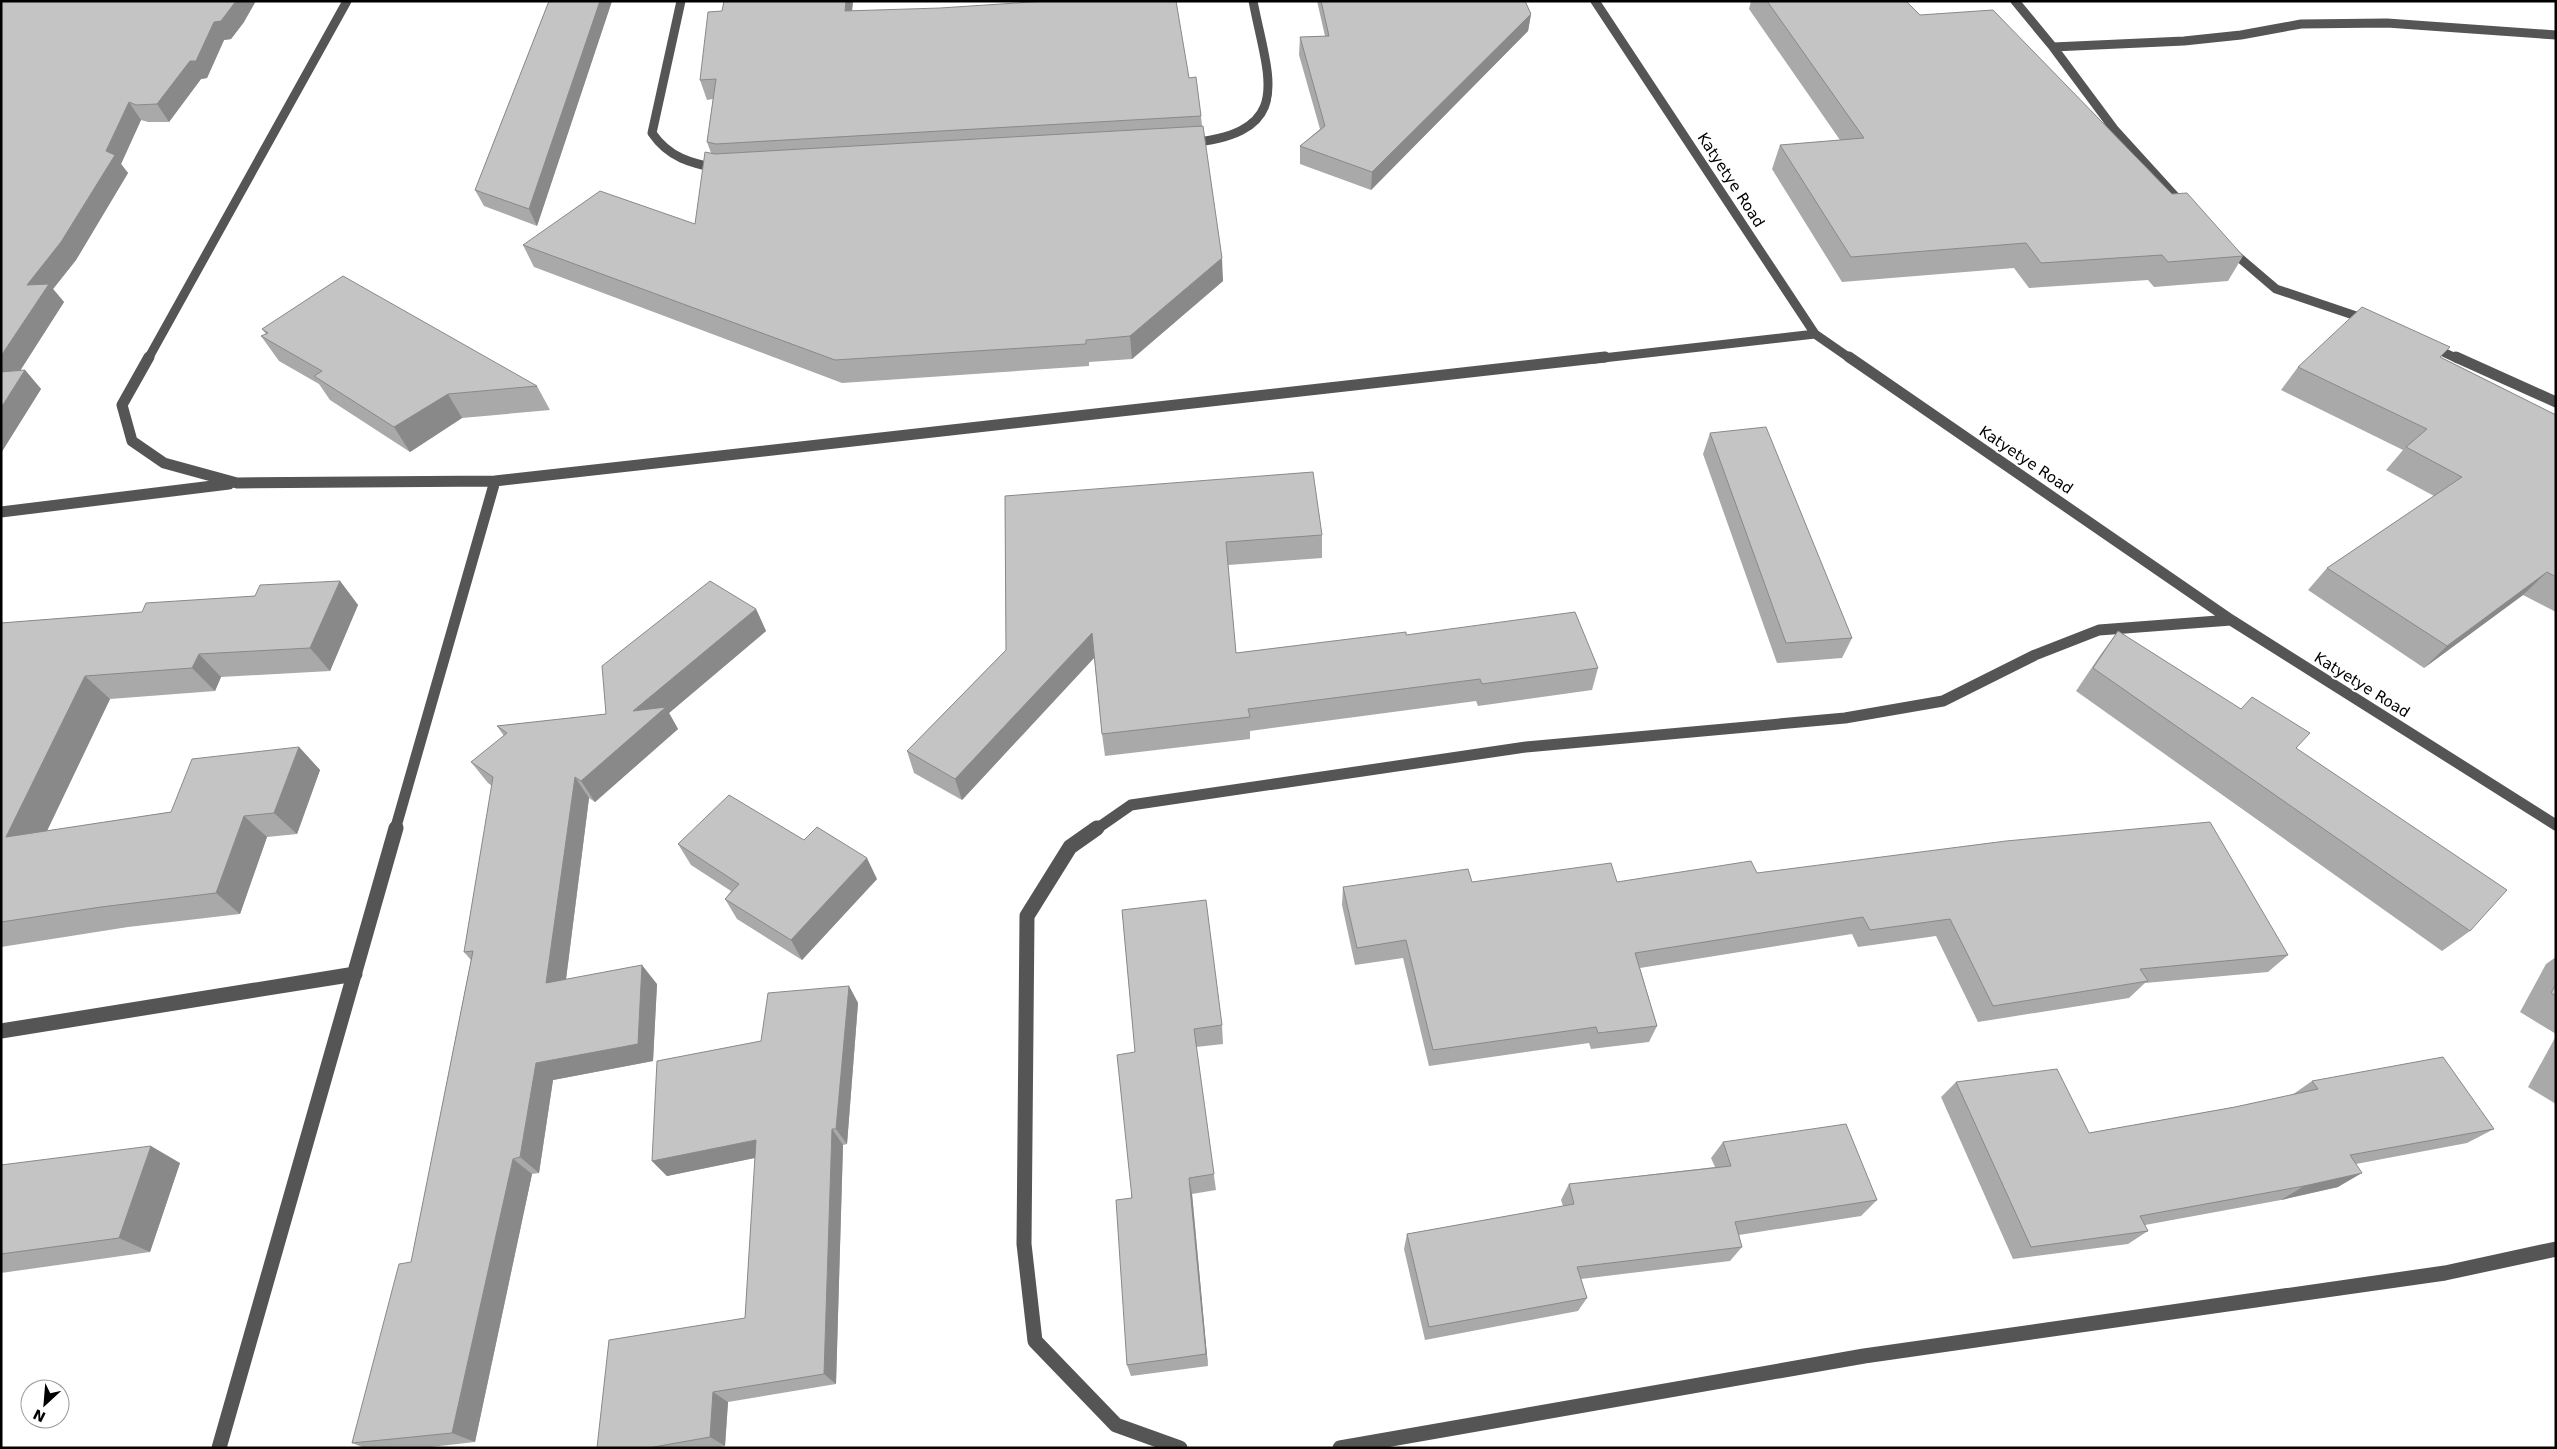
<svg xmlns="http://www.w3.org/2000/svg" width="2557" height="1449" viewBox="0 0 2557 1449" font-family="'DejaVu Sans',sans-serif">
	<rect width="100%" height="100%" fill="#fff"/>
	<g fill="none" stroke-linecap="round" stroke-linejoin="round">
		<path stroke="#555" stroke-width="9" d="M 681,1 L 652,133 C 669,158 691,163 719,169
			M 1595,1 L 1815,334 L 1851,359
			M 2015,1 L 2053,47 L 2114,129 L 2185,207
			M 2053,47 L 2184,41 L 2241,35 L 2301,24 L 2387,23 L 2556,35
			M 1188,143 C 1297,133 1268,79 1253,1
			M 2228,248 L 2276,289 L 2368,320
			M 2430,346 L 2458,359
			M 148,359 L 347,1
			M 1594,359 L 1815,334"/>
		<path stroke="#555" stroke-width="11" d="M 149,357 L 122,405 L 132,441 L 164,463 L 237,483 L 495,481 L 1605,357
			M 1849,357 L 2231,620 L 2556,825
			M 2456,357 L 2556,402
			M 1,512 L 229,484
			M 395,830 L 495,481
			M 1095,830 L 1131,805 L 1526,747 L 1845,718 L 1943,701 L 2035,655 L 2099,630 L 2231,620"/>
		<path stroke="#555" stroke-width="15" d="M 1097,828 L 1070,847 L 1027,916 L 1024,1244 L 1035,1341 L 1116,1425 L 1180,1448
			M 1,1031 L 355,974
			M 219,1448 L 396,828
			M 1340,1448 L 1864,1356 L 2445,1273 L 2556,1249"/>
	</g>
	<path fill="#a9a9a9" d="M 1,1 L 244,22 L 231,39 L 224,40 L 207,78 L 201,79 L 169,122 L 148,122 L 141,120 L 121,164 L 128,173 L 76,260 L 53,289 L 64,302 L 20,371 L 25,370 L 41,389 L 1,453 Z
		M 549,1 L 612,1 L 537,226 L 484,206 L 475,190 Z
		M 724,1 L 853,1 L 852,11 L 1189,78 L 1201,116 L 1202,126 L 1223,281 L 1132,359 L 1089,362 L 1089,366 L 842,383 L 534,267 L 523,245 L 695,224 L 711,153 L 707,142 L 713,99 L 707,100 L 700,80 L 722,11 Z
		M 1317,1 L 1525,1 L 1531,14 L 1528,31 L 1371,190 L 1300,164 L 1300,146 L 1320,129 L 1299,55 L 1300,37 L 1325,36 Z
		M 1751,1 L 1767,1 L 1920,15 L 2172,194 L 2243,256 L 2228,281 L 2154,287 L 2148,280 L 2029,288 L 2014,268 L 1842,282 L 1772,169 L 1780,145 L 1840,140 L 1749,9 Z
		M 262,329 L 537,386 L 550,410 L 462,418 L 410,452 L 330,400 L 319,384 L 279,361 L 261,336 L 266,334 Z
		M 2442,358 L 2556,415 L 2556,612 L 2523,595 L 2424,668 L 2308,590 L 2327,568 L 2434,496 L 2386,470 L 2403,450 L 2281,390 L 2298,367 Z
		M 1710,433 L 1852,638 L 1842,658 L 1777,663 L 1703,454 Z
		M 1005,496 L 1322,535 L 1322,558 L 1228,565 L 1236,653 L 1406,635 L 1598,668 L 1592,690 L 1478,706 L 1476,701 L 1250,731 L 1250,739 L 1105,756 L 1102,734 L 1094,657 L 962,800 L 914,773 L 907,751 L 1006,650 Z
		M 340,581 L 358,605 L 330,671 L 221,677 L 215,691 L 110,699 L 47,831 L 171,812 L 299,747 L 320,770 L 297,834 L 267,837 L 240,914 L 128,927 L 1,947 L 1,623 L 142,612 L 255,596 Z
		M 756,609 L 766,631 L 669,713 L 678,729 L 595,802 L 589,798 L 566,980 L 657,984 L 653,1061 L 553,1080 L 539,1173 L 532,1174 L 475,1442 L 422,1448 L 365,1448 L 352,1443 L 411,1262 L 471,960 L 464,952 L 492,786 L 488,783 L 471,762 L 504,736 L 497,726 L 606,714 Z
		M 2118,631 L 2296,748 L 2470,931 L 2442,951 L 2076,691 L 2101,654 Z
		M 678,844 L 877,879 L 802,960 L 737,919 L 725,899 L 731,891 L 691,865 Z
		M 1757,873 L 2288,955 L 2268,972 L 2145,983 L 2129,998 L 1978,1022 L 1936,936 L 1858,947 L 1852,934 L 1640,968 L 1657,1026 L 1649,1042 L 1591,1049 L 1589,1043 L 1429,1066 L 1403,958 L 1355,965 L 1342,905 L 1343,887 L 1472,882 L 1617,882 Z
		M 1122,910 L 1222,1025 L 1223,1044 L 1196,1047 L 1216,1190 L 1192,1194 L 1208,1366 L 1131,1376 L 1127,1365 L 1135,1052 Z
		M 2556,957 L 2556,1034 L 2520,1012 L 2546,964 Z
		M 849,986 L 858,1003 L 847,1144 L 843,1145 L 836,1384 L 728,1402 L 725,1446 L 717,1448 L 597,1448 L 745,1318 L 755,1158 L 667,1176 L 652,1161 L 761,1041 Z
		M 2556,1036 L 2556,1104 L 2528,1087 Z
		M 2312,1081 L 2494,1129 L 2467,1143 L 2356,1164 L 2338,1187 L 2281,1200 L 2145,1225 L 2148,1231 L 2128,1244 L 2013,1259 L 1941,1097 L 1956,1082 L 2089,1133 L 2235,1107 L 2292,1095 Z
		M 1723,1142 L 1877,1200 L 1861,1216 L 1739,1235 L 1742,1247 L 1730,1261 L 1581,1279 L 1587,1298 L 1578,1311 L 1425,1340 L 1404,1249 L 1407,1234 L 1563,1206 L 1561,1200 L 1569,1184 L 1715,1167 L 1711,1158 Z
		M 180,1163 L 150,1252 L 1,1273 L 1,1165 Z"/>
	<path fill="#898989" d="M 236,1 L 256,1 L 244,22 L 231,39 L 224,40 L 207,78 L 201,79 L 169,122 L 157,104 L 214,22 Z
		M 600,1 L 612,1 L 537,226 L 529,209 Z
		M 846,1 L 853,1 L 850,30 L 845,11 Z
		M 1531,14 L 1528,31 L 1371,190 L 1372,172 Z
		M 129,102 L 141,120 L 121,164 L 128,173 L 76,260 L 53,289 L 64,302 L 7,391 L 1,385 L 1,356 L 27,285 L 106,151 Z
		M 1222,258 L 1223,281 L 1132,359 L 1130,336 Z
		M 25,370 L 41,389 L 1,453 L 1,408 Z
		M 448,394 L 462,418 L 410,452 L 394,427 Z
		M 2547,572 L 2523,595 L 2424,668 L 2447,646 Z
		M 340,581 L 358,605 L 330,671 L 310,648 Z
		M 756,609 L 766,631 L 669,713 L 678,729 L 595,802 L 581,781 L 633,711 Z
		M 1092,633 L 1096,656 L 962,800 L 955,779 Z
		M 199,654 L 221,677 L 215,691 L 192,668 Z
		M 85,676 L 110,699 L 34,858 L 6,837 Z
		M 299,747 L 320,770 L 297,834 L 274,813 Z
		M 575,777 L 589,798 L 563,1002 L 546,983 Z
		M 244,816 L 267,837 L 240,914 L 216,893 Z
		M 867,858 L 877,879 L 802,960 L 791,940 Z
		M 642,965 L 657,984 L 653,1061 L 553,1080 L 539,1173 L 520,1157 L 536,1063 Z
		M 849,986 L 858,1003 L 847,1144 L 836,1129 Z
		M 832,1129 L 843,1145 L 836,1384 L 824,1374 Z
		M 756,1140 L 769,1155 L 667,1176 L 652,1161 Z
		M 151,1146 L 180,1163 L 150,1252 L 119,1238 Z
		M 513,1159 L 532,1174 L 475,1442 L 452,1433 Z
		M 2362,1173 L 2338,1187 L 2281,1200 L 2304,1186 Z
		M 1189,1178 L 1192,1194 L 1208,1366 L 1206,1354 Z
		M 713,1392 L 728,1402 L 725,1446 L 710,1437 Z"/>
	<path fill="#c4c4c4" stroke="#898989" d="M 1,1 L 236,1 L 221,21 L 214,22 L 196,61 L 190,61 L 157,104 L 136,105 L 129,102 L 106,151 L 115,155 L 61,242 L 27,285 L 49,284 L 1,356 Z
		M 549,1 L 600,1 L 529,209 L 475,190 Z
		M 724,1 L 846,1 L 845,11 L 940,8 L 1047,1 L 1176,1 L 1189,78 L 1196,77 L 1201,116 L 716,144 L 707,142 L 716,79 L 700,80 L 708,12 L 722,11 Z
		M 1321,1 L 1525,1 L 1531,14 L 1372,172 L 1300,146 L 1325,126 L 1300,37 L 1329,36 Z
		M 1767,1 L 1906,1 L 1920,15 L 1993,10 L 2172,194 L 2187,193 L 2243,256 L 2168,262 L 2162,255 L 2041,263 L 2026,243 L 1851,257 L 1780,145 L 1864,138 Z
		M 1203,126 L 1222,258 L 1130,336 L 1086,340 L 1086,344 L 835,360 L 523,245 L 600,191 L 695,224 L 705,152 L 715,154 Z
		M 343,276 L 537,386 L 448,394 L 394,427 L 314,376 L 322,371 L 261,336 L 268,333 L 262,329 Z
		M 2362,307 L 2450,347 L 2440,357 L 2556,415 L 2556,577 L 2547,572 L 2447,646 L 2327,568 L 2462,477 L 2406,447 L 2427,429 L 2298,367 Z
		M 25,370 L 1,408 L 1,372 Z
		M 1766,427 L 1852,638 L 1786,643 L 1710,433 Z
		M 1313,472 L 1322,535 L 1226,542 L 1236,653 L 1406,632 L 1406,635 L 1575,612 L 1598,668 L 1482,684 L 1480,679 L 1248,709 L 1250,717 L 1102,734 L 1092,633 L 955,779 L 907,751 L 1006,650 L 1005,496 Z
		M 340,581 L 310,648 L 199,654 L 192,668 L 85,676 L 6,837 L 171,812 L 192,759 L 299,747 L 274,813 L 244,816 L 216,893 L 101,907 L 1,922 L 1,623 L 142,612 L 146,603 L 255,596 L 260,585 Z
		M 710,581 L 756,609 L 633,711 L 666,707 L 581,781 L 575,777 L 546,983 L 642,965 L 638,1044 L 536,1063 L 520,1157 L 513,1159 L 452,1433 L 352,1443 L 399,1264 L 411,1262 L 473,951 L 464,952 L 493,777 L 471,762 L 507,733 L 497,726 L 606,714 L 602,666 Z
		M 2118,631 L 2241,709 L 2252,697 L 2310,733 L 2296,748 L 2507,890 L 2470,931 L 2093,668 Z
		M 729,795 L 804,840 L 817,827 L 867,858 L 791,940 L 725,899 L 739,884 L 678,844 Z
		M 2210,822 L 2288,955 L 2140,969 L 2148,981 L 1993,1006 L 1950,919 L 1870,930 L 1863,917 L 1635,953 L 1657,1026 L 1598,1033 L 1596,1027 L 1433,1050 L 1406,940 L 1357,948 L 1343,887 L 1468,869 L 1472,882 L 1611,863 L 1617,882 L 1751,861 L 1757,873 L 2006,841 Z
		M 1206,900 L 1222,1025 L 1194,1029 L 1214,1174 L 1189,1178 L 1206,1354 L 1127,1365 L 1116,1200 L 1132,1198 L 1117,1055 L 1135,1052 L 1122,910 Z
		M 2556,984 L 2556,996 L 2551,993 Z
		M 849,986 L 836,1129 L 832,1129 L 824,1374 L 713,1392 L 710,1437 L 648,1448 L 597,1448 L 609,1340 L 745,1318 L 756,1140 L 652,1161 L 657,1061 L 761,1041 L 768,993 Z
		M 2443,1057 L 2494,1129 L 2350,1155 L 2362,1173 L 2304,1186 L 2140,1216 L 2148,1231 L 2031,1247 L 1956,1082 L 2057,1069 L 2089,1133 L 2235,1107 L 2318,1089 L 2312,1081 Z
		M 1846,1124 L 1877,1200 L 1735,1222 L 1742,1247 L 1577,1267 L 1587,1298 L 1429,1327 L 1407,1234 L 1574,1204 L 1569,1184 L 1731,1166 L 1723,1142 Z
		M 151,1146 L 119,1238 L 1,1254 L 1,1165 Z"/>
	<g text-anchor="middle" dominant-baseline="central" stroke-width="4" stroke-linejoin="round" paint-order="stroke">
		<g font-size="15" fill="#000" stroke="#fff">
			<text transform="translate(1731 180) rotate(57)">Katyetye Road</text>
			<text transform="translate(2026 460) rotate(34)">Katyetye Road</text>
			<text transform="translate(2362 685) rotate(32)">Katyetye Road</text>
		</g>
	</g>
	<rect width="2557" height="1449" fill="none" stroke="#000000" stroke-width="5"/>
	<g transform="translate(45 1404) rotate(206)"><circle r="24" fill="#ffffff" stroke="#999999"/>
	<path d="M0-4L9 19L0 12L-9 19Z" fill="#000000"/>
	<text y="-8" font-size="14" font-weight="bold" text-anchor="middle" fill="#000000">N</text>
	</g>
</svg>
